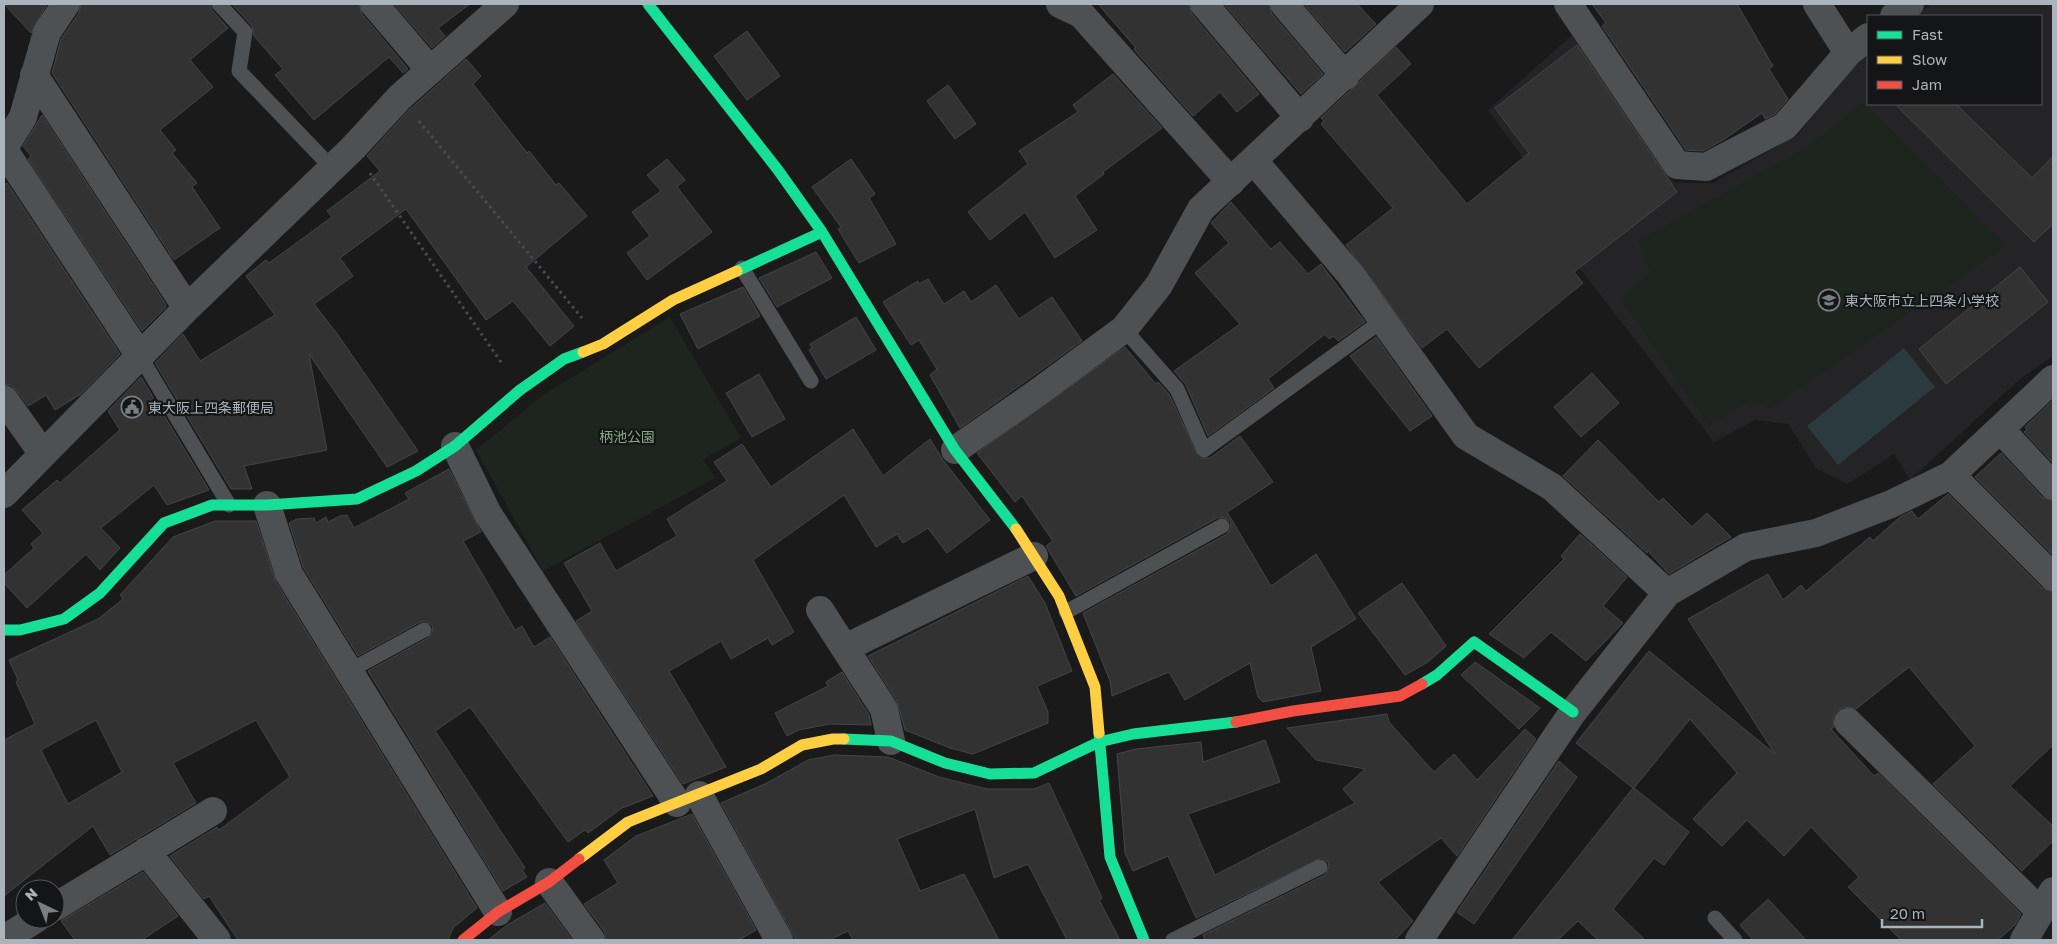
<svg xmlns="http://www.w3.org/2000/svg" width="2057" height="944" viewBox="0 0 2057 944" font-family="'Golos Text','Noto Sans JP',sans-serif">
	<rect width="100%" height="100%" fill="#1a1a1b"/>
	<path fill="#242427" d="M 1931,4 L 2053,4 L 2053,356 L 2020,379 L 1910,480 L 1894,454 L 1848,484 L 1817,469 L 1788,424 L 1755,420 L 1714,442 L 1561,244 L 1578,233 L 1488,110 L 1572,35 L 1674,183 L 1713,183 L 1799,134 L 1839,80 L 1868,56 L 1868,104 L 2041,104 L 2041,16 L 1916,16 Z"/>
	<path fill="#1e251e" d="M 1864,102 L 2006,246 L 1771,408 L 1750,400 L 1709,426 L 1620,299 L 1651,272 L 1638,241 L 1809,146 Z
		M 670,317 L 741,438 L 703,459 L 715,478 L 543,571 L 476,450 L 543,395 Z"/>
	<path fill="#2b3a3e" d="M 1904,348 L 1935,387 L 1838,465 L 1807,426 Z"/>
	<path fill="#323233" stroke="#434547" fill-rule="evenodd" d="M 4,4 L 47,4 L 31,33 Z
		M 81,4 L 210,4 L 212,10 L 228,28 L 190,60 L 213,87 L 160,130 L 176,150 L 172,153 L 197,183 L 192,187 L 220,228 L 174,260 L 52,73 L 61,39 L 79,13 Z
		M 232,4 L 359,4 L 362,14 L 408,69 L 403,73 L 389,57 L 314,120 L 275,75 L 283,69 L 254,36 L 252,26 Z
		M 394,4 L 470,4 L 438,28 L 445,36 L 432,48 Z
		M 1098,4 L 1189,4 L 1192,14 L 1259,94 L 1237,112 L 1220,92 L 1193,116 L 1138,54 L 1134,49 L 1136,48 Z
		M 1224,4 L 1269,4 L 1272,14 L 1323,74 L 1301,94 Z
		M 1304,4 L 1357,4 L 1376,24 L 1345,52 Z
		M 1592,4 L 1737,4 L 1773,66 L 1769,69 L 1788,99 L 1775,114 L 1765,119 L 1762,113 L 1723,140 L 1703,151 L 1686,150 L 1602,26 L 1606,23 Z
		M 747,31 L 780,76 L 747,100 L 714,56 Z
		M 1577,45 L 1677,192 L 1574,272 L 1583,283 L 1479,368 L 1447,329 L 1422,348 L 1346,245 L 1393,208 L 1321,124 L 1324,121 L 1321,118 L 1396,47 L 1411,64 L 1377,95 L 1467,204 L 1529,153 L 1495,108 Z
		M 466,59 L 481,76 L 473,84 L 527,153 L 529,151 L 556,185 L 559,183 L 587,216 L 526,267 L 574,326 L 550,346 L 513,301 L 486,320 L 406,209 L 340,258 L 353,276 L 314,304 L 338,335 L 418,451 L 387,467 L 309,354 L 327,450 L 244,466 L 252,489 L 231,489 L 155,363 L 183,334 L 200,361 L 275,315 L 246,276 L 266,260 L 269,263 L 332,217 L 327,211 L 380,171 L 367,156 L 408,111 Z
		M 1113,74 L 1162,128 L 1103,172 L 1104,174 L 1075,196 L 1097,230 L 1055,258 L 1025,212 L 990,240 L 968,212 L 1028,164 L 1019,151 L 1078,112 L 1073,105 Z
		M 948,85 L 976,124 L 955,139 L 927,101 Z
		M 1895,104 L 1956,104 L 2032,178 L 2053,156 L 2053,224 L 2034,242 Z
		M 42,115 L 165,303 L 166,307 L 142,331 L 28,159 L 31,156 L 23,146 Z
		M 667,159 L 685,180 L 677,187 L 712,232 L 647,280 L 627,253 L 650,236 L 632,212 L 661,191 L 647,175 Z
		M 851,159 L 875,194 L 869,198 L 896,244 L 859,263 L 838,229 L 841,227 L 812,187 Z
		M 7,183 L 120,354 L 81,394 L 55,410 L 46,395 L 28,406 L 16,390 L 11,385 L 4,384 L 4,185 Z
		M 1231,202 L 1271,249 L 1280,242 L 1308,274 L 1321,264 L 1365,322 L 1338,341 L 1334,336 L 1329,339 L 1325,334 L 1268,379 L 1274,388 L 1208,436 L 1186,385 L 1174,371 L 1240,324 L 1195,273 L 1229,243 L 1211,223 Z
		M 816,252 L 832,278 L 777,307 L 759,278 Z
		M 2020,267 L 2048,302 L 1946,384 L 1919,349 Z
		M 928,279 L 944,304 L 964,291 L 971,302 L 996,285 L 1019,319 L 1052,297 L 1082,341 L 960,428 L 930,375 L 937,369 L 919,340 L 911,345 L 883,302 L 918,281 L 919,284 Z
		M 743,287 L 760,316 L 698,349 L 680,314 Z
		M 856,317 L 876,350 L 826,379 L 809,350 L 812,348 L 810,344 Z
		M 1376,337 L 1432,416 L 1410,431 L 1350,356 Z
		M 1125,347 L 1156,384 L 1158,382 L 1169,394 L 1199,458 L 1210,458 L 1240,436 L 1273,482 L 1227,512 L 1271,586 L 1316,554 L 1356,619 L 1311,647 L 1321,691 L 1263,702 L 1258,697 L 1250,663 L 1185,700 L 1169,672 L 1112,696 L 1110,681 L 1083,613 L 1227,534 L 1231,527 L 1230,521 L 1223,517 L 1217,518 L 1076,596 L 1046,546 L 1053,541 L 1022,496 L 1015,502 L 977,453 Z
		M 1592,373 L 1619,403 L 1581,437 L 1554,407 Z
		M 759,374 L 785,419 L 752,437 L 726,393 Z
		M 141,377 L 209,490 L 167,505 L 154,485 L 101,528 L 120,548 L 100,570 L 86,554 L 27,608 L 4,583 L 4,575 L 34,548 L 31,544 L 43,533 L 22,510 L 57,480 L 60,483 L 120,430 L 108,411 Z
		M 2053,400 L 2053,463 L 2024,432 L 2027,429 L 2025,427 Z
		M 853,429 L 883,476 L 930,439 L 943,460 L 990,520 L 947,553 L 928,528 L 903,543 L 897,534 L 876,547 L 844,495 L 753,560 L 794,632 L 772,645 L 768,638 L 731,659 L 721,641 L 669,671 L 726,767 L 683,784 L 576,621 L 592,611 L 564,563 L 600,543 L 616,571 L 677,536 L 667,519 L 727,481 L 714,462 L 742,444 L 771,487 Z
		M 1598,440 L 1659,502 L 1663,498 L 1692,527 L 1707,513 L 1731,537 L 1669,574 L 1648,551 L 1647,553 L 1563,476 Z
		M 2001,453 L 2042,497 L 2053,501 L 2053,555 L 1975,477 Z
		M 449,469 L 481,532 L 463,541 L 515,630 L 522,626 L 534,647 L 550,637 L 653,796 L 622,808 L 588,833 L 585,830 L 568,842 L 470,707 L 435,731 L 525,868 L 522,870 L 527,877 L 503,891 L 368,671 L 428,638 L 433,631 L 432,625 L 425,621 L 420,622 L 358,656 L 303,567 L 289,523 L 297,519 L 314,518 L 316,523 L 326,517 L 328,522 L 340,516 L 347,515 L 354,528 L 409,499 L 405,493 Z
		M 1948,494 L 2042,588 L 2053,592 L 2053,745 L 2010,786 L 2053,826 L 2053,841 L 2022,871 L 1933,784 L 1975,746 L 1909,667 L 1856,709 L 1844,707 L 1837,711 L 1833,719 L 1834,727 L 1831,729 L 1874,776 L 1878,773 L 2021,914 L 2015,925 L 1998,940 L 1901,940 L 1848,887 L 1859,877 L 1811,827 L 1784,856 L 1747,820 L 1722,846 L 1693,819 L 1737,773 L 1690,719 L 1634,788 L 1689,832 L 1664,865 L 1654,858 L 1613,909 L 1645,940 L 1598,940 L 1578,921 L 1558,940 L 1512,940 L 1633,788 L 1576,743 L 1649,651 L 1775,754 L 1688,619 L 1768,574 L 1783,600 L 1801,585 L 1806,591 L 1870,537 L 1873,541 L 1900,517 L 1912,511 L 1918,519 Z
		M 215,521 L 256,521 L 276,582 L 477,908 L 453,928 L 448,940 L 238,940 L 209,896 L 204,899 L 170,856 L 217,827 L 219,830 L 290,777 L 256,720 L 173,763 L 196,803 L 110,855 L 93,826 L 4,896 L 4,740 L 35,724 L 16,682 L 18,680 L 9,660 L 98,619 L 123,599 L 120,595 L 173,537 ZM 96,720 L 122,772 L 68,804 L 41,750 Z
		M 1580,534 L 1627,577 L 1603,606 L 1623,623 L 1586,661 L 1551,632 L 1524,658 L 1489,634 L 1564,559 L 1561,556 Z
		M 1028,576 L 1045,603 L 1072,671 L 1037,686 L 1048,712 L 1048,723 L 973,754 L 950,748 L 905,730 L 897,701 L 868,656 Z
		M 1402,583 L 1446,646 L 1428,662 L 1405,675 L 1358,613 Z
		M 1475,662 L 1540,708 L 1519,729 L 1461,675 Z
		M 842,672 L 869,715 L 871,725 L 830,724 L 799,730 L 787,736 L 775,713 L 828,686 L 826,682 Z
		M 1387,714 L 1389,722 L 1434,772 L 1454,754 L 1477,780 L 1525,729 L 1536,739 L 1457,856 L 1441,838 L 1378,882 L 1413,921 L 1395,940 L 1205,940 L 1203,935 L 1325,875 L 1329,867 L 1328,862 L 1321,858 L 1196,918 L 1168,856 L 1133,871 L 1125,853 L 1117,754 L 1136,749 L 1201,742 L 1203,762 L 1265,740 L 1280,782 L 1188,814 L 1215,875 L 1355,803 L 1343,789 L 1365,769 L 1316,760 L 1287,728 Z
		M 834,755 L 888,757 L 939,777 L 987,789 L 1034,789 L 1049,783 L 1102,898 L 1099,900 L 1120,940 L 1067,940 L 1028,864 L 994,878 L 975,809 L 897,839 L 920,891 L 964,874 L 999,940 L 853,940 L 848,931 L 829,940 L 796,940 L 721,803 L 767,783 L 808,760 Z
		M 1559,761 L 1577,777 L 1474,924 L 1457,912 Z
		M 692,814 L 756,930 L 739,940 L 606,940 L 604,931 L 584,904 L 618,883 L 604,860 L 636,836 Z
		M 143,872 L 178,916 L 142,940 L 75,940 L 61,921 Z
		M 1768,899 L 1806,940 L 1753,940 L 1740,925 Z
		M 545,903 L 572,940 L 488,940 L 507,925 Z"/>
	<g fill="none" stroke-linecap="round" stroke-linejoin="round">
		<path stroke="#4a4c4e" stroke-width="3" stroke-dasharray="2.5 4" stroke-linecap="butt" d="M 419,121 L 582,318
			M 370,173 L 503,365"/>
		<path stroke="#4e5154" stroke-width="15" d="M 219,4 L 245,32 L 239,71 L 332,168
			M 742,268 L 811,381
			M 1124,329 L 1177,389 L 1204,450 L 1383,320
			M 140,356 L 229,505
			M 1066,612 L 1222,526
			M 349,671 L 424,630
			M 1715,918 L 1735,940
			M 1173,940 L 1320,867"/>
		<path stroke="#4e5154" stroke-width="28" d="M 374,4 L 430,70
			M 1060,4 L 1081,14 L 1231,182
			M 1204,4 L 1300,118
			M 1284,4 L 1345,76
			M 1568,4 L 1677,165 L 1706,167 L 1785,126 L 1848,53 L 1868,37
			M 1817,4 L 1848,53
			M 1894,16 L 1910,4
			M 34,75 L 187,308
			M 4,148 L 23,117 L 47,32 L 66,4
			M 4,150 L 140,356
			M 1254,161 L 1350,274 L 1466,436 L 1552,487 L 1667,593
			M 4,399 L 43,454
			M 2000,429 L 2053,486
			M 455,446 L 488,514 L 677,803
			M 955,450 L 1037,393 L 1124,329 L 1159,285 L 1201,209 L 1420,4
			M 1951,475 L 2053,577
			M 4,494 L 187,308 L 353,148 L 400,97 L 505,4
			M 267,505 L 289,574 L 498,912
			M 820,610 L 884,709 L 891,741
			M 845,648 L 1034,556
			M 1848,722 L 2041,912
			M 699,795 L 779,940
			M 146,851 L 217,940
			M 549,882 L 591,940
			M 55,907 L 213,811
			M 4,939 L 36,919
			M 1419,940 L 1573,712 L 1667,593 L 1746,547 L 1816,533 L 1891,504 L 1951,475 L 2053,379
			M 2024,940 L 2053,891"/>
		<path stroke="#16e098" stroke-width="11" d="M 648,4 L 778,170 L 822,232 L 955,450 L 1016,529
			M 737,271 L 822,232
			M 4,630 L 20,630 L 64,619 L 100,593 L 164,523 L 212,505 L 267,505 L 357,499 L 416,471 L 455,446 L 520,390 L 564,359 L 583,352
			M 1422,684 L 1437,675 L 1474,642 L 1573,712
			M 1099,733 L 1110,857 L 1144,940
			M 844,739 L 891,741 L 945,763 L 990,774 L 1034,773 L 1099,742 L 1133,734 L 1236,722"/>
		<path stroke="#ffcf43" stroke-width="11" d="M 583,352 L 603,344 L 673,300 L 737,271
			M 1016,529 L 1059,596 L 1095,687 L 1099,733
			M 579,859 L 628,822 L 761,769 L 802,745 L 833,739 L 844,739"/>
		<path stroke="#f24e42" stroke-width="11" d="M 1236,722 L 1293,711 L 1400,696 L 1422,684
			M 463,940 L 498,912 L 549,882 L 579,859"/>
	</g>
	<defs>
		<g id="school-ring" transform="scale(1.125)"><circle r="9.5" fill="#141517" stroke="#787e84" stroke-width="1.5"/><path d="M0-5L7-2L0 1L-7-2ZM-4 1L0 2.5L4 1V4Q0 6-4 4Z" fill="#787e84"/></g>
		<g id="civic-ring" transform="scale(1.125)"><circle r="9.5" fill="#141517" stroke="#787e84" stroke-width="1.5"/><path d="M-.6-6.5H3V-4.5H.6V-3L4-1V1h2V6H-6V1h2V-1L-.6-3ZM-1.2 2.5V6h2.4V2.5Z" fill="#787e84"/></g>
	</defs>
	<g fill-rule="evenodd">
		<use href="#school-ring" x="1829" y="300"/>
		<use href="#civic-ring" x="132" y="407"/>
	</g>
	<g text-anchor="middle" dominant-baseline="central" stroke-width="4.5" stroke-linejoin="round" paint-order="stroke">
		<g font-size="14" fill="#aab4bc" stroke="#141517" text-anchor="start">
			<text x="1845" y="300">東大阪市立上四条小学校</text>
			<text x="148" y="407">東大阪上四条郵便局</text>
		</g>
		<g font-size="14" fill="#87a980" stroke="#141517">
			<text x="627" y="436">柄池公園</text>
		</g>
	</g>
	<rect width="2057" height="944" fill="none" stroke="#aab4bc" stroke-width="10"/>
	<rect x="1867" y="15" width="175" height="90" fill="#141517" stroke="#505559"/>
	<rect x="1877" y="31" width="25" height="8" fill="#16e098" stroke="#505559"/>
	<text x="1912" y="40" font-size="15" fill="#aab4bc">Fast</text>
	<rect x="1877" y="56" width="25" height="8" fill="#ffcf43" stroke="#505559"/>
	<text x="1912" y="65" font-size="15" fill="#aab4bc">Slow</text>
	<rect x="1877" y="81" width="25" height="8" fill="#f24e42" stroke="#505559"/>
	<text x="1912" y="90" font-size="15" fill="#aab4bc">Jam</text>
	<g transform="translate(40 904) rotate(317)"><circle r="24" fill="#141517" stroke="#505559"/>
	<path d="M0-4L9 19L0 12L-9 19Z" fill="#787e84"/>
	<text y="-8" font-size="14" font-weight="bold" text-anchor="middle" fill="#aab4bc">N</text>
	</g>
	<path d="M1882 919v8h100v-8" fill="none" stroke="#aab4bc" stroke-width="2.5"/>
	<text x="1890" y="919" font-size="15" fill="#aab4bc" stroke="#141517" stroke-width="4" paint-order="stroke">20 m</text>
</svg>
